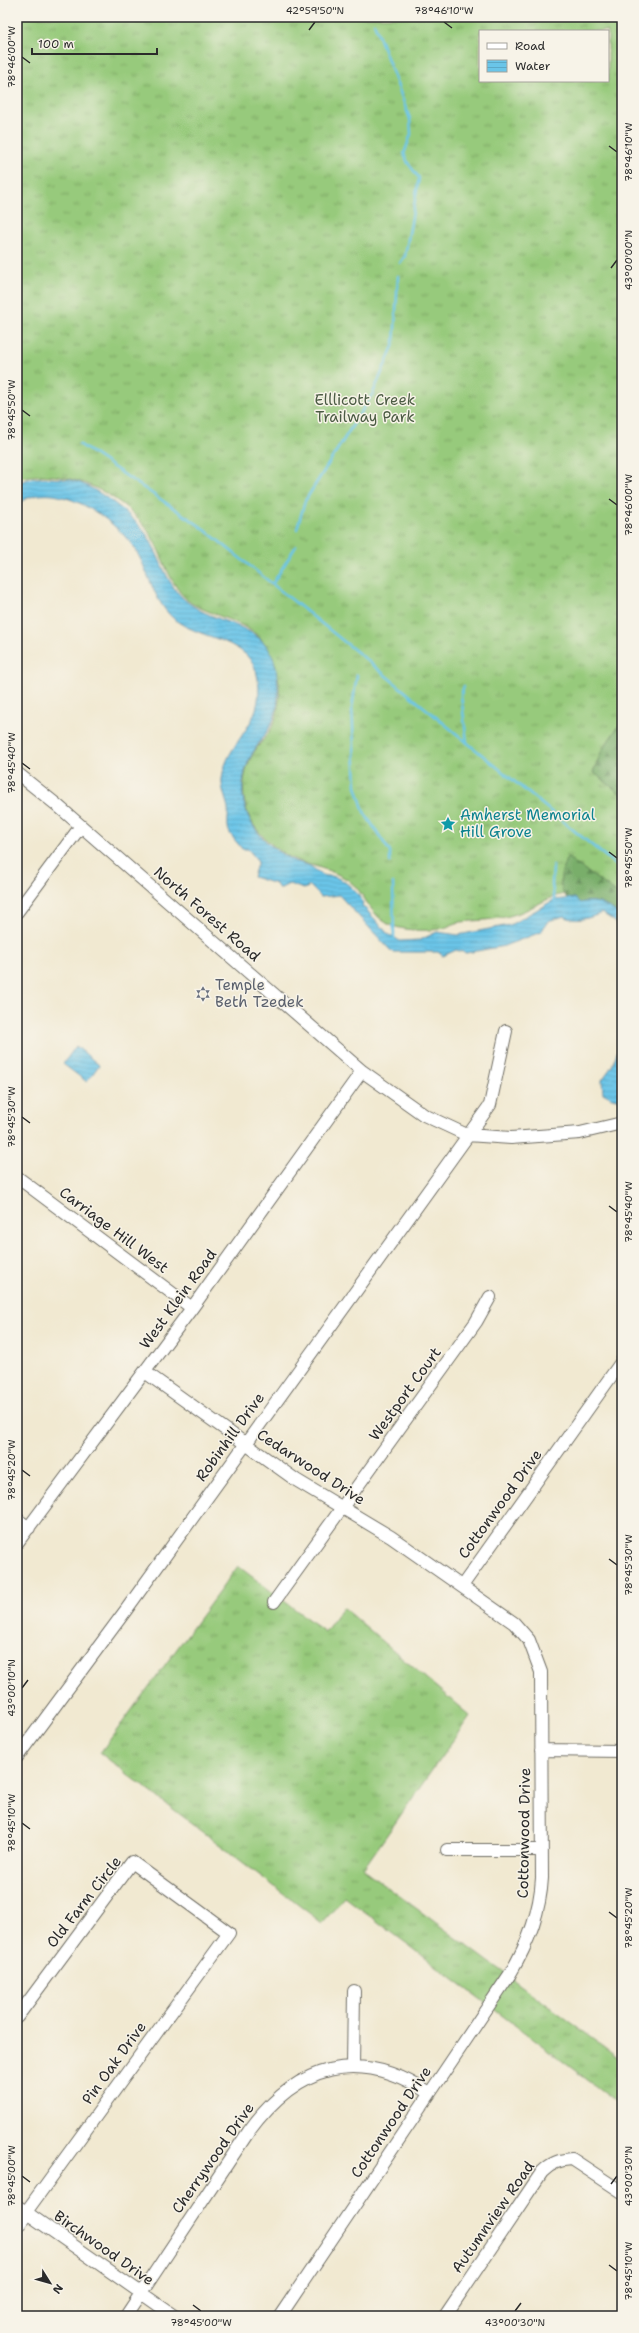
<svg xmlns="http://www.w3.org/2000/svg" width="639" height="2333" viewBox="0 0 639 2333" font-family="'Shantell Sans',sans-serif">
	<defs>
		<pattern id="grass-tufts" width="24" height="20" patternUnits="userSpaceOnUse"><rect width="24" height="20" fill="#97ca7b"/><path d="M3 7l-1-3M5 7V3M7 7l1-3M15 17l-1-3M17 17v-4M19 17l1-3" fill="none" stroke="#7ba465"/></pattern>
		<pattern id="forest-firs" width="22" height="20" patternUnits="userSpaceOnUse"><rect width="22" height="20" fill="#79ae6b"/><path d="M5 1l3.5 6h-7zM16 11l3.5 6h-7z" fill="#638e58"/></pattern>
		<pattern id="water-rules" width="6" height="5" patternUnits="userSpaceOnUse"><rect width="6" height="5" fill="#6ac5e8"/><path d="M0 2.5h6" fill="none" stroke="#5ca9c7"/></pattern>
	</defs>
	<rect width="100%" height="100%" fill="#f7f3e8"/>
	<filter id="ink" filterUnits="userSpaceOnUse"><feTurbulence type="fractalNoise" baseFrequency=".025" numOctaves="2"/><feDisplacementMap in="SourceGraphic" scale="8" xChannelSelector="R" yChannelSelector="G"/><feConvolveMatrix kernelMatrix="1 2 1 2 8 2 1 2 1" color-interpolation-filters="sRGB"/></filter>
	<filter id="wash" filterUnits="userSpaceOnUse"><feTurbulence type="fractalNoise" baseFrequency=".012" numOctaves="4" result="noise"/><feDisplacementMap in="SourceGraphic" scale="16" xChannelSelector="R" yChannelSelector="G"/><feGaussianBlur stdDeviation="0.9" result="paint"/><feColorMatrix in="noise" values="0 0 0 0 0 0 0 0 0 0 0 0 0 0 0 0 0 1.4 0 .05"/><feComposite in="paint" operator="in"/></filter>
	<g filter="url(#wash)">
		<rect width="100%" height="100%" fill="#f1e9d1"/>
		<path fill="url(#grass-tufts)" stroke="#617a53" fill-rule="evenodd" d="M 17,17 L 622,17 L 622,909 C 602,902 581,890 559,895 C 545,899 531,909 516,914 C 498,920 480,920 461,922 C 454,923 450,926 444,928 C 429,932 402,931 388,924 C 368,913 365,892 348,880 C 331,869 314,867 296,860 C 282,855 261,837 253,824 C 239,800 241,772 256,749 C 261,742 268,735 272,727 C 281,710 281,685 276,667 C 266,631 242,625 212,613 C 205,610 197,607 191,603 C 170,587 165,561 153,539 C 128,495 66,465 17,479 ZM 480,31 L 608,31 L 608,81 L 480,81 Z
			M 238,1566 L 325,1632 L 343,1607 L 470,1716 L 363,1869 L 622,2060 L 622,2106 L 345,1897 L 322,1923 L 100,1753 Z"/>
		<path fill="url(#forest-firs)" stroke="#526c4b" d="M 622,721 L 622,795 L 593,772 L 602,750 Z
			M 567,857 L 622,897 L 622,916 C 609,907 596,898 580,903 L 575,898 L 568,899 C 556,888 561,871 567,857 Z"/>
		<path fill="url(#water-rules)" stroke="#4a788a" d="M 32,478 C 44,478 58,478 70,480 C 94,484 139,519 150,540 C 163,564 168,590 193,606 C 222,626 268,624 276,668 C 279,686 280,708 271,725 C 267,733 260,741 255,749 C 242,769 238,795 249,818 C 257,836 275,851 292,860 C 297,863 304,863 310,866 C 314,868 318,873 323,875 C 326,876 329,876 332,876 C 346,880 356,891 363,902 L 362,905 L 388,934 L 400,941 L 420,940 L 437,932 L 458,935 L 510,925 L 554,900 L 575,898 L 580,903 C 596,898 609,907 622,916 L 622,930 L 613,920 L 602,913 C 589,918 576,923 564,916 L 548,921 L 541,932 L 504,946 L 466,953 L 456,950 L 443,956 L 438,952 L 392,952 L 339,895 L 321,897 L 310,886 L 304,889 L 289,884 L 279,889 L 276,884 L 253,877 L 258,861 L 248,849 L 242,849 C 238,843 228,834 228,827 C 227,821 229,814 228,808 C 226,799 221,788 222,779 C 226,740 265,727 258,679 C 252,637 201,641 174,619 C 150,598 149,565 129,541 C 107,514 50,476 17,505 L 17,483 Z
			M 622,1039 L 622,1100 L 612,1098 L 603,1093 L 602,1080 L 612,1066 Z
			M 76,1046 L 99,1065 L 87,1082 L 63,1064 Z"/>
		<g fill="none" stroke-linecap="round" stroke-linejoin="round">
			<path stroke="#6ac5e8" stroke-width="2.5" d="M 374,23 L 410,119 L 411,134 L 404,154 L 408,163 L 419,178 L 405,256 L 400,263
				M 79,444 L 200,526 L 362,656 L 622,870
				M 297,529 L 305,501 L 373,393 L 394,344 L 398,276
				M 273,583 L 296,546
				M 357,675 L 352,708 L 356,786 L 364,812 L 390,852 L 390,862
				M 464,686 L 461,695 L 467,743
				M 553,866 L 552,885 L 555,903
				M 393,883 L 394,940"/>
		</g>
	</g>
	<g filter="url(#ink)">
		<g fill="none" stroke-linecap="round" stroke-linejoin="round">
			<g stroke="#706e65" stroke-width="14">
				<path id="minor" d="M 17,773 L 57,805 L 362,1071 L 424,1115 L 467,1135 L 511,1138 L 580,1133 L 622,1123
					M 17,912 L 81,826
					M 17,1177 L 192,1308
					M 145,1372 L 296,1480 L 391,1537 L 514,1623 L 529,1640 L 541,1672 L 542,1878 C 540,1914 528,1944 510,1974 L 280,2316
					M 17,1519 L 29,1528
					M 17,1543 L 192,1308 L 362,1071
					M 462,1586 L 622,1361
					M 274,1602 L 476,1322 L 490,1297
					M 541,1750 L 622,1751
					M 17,1757 L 126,1610 L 490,1105 L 506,1031
					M 447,1850 L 542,1850
					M 17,2017 L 132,1862 L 229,1933 L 26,2212
					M 353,2067 L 354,1991
					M 17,2206 L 174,2316
					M 17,2227 L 28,2213
					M 126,2316 L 249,2131 C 297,2065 358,2046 429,2093
					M 445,2316 L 542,2172 C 551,2163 559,2160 572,2159 L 622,2192
					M 621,2316 L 622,2315"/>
			</g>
			<use href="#minor" stroke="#fff" stroke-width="12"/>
		</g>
	</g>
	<path fill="none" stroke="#2b2b2b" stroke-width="1.5" d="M 444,22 L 452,28M 309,30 L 315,22M 22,57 L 30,63M 609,146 L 617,152M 611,268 L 617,260M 22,410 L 30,416M 609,499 L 617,505M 22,763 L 30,769M 609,852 L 617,858M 22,1117 L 30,1123M 609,1206 L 617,1212M 22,1470 L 30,1476M 609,1559 L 617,1565M 22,1688 L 28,1680M 22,1823 L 30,1829M 609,1912 L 617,1918M 22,2176 L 30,2182M 611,2184 L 617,2176M 609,2265 L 617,2271M 193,2305 L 201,2311M 515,2311 L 521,2303"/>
	<defs>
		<g id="sight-bare" transform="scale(1.2)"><path d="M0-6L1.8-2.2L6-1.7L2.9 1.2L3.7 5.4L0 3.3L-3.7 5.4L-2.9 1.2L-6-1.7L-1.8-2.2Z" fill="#0f9aa8" stroke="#f7f3e8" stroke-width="2.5" paint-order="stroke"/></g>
		<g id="synagogue-bare" transform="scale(1.2)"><path d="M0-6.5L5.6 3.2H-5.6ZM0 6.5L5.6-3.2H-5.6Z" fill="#6b7280" stroke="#f7f3e8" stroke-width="2.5" paint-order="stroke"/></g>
	</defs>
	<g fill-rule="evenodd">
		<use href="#sight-bare" x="448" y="824"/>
		<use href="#synagogue-bare" x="203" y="994"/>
	</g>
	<g text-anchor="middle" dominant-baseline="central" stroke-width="3" stroke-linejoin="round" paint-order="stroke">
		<g font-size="15" fill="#4b5b43" stroke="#f7f3e8">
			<text x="365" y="400">Elllicott Creek<tspan x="365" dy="17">Trailway Park</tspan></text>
		</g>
		<g font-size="15" fill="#0d838f" stroke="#f7f3e8" text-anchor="start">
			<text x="460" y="815">Amherst Memorial<tspan x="460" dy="17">Hill Grove</tspan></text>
		</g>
		<g font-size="15" fill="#2b2b2b" stroke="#f7f3e8">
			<text transform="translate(207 914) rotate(41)">North Forest Road</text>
			<text transform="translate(114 1230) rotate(37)">Carriage Hill West</text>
			<text transform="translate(178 1299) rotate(-54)">West Klein Road</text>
			<text transform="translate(405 1394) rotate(-54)">Westport Court</text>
			<text transform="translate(230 1437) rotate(-54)">Robinhill Drive</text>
			<text transform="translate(311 1467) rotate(33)">Cedarwood Drive</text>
			<text transform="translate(500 1504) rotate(-54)">Cottonwood Drive</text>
			<text transform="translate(524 1833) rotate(-89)">Cottonwood Drive</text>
			<text transform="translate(84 1902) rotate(-52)">Old Farm Circle</text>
			<text transform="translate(114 2063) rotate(-54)">Pin Oak Drive</text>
			<text transform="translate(391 2122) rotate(-56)">Cottonwood Drive</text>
			<text transform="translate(213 2158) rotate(-55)">Cherrywood Drive</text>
			<text transform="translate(493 2217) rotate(-55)">Autumnview Road</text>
			<text transform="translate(104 2248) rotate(35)">Birchwood Drive</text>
		</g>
		<g font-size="15" fill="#5b616d" stroke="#f7f3e8" text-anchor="start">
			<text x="215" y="985">Temple<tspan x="215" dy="17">Beth Tzedek</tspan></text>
		</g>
	</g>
	<rect width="639" height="2333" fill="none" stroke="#f7f3e8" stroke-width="44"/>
	<rect x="479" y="30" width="130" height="52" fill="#f7f3e8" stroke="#a5a39c"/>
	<rect x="487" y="43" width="20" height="6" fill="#ffffff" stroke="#a5a39c"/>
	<text x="515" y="50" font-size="12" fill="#2b2b2b">Road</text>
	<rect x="487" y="60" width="20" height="12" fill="url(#water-rules)" stroke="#a5a39c"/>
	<text x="515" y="70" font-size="12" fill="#2b2b2b">Water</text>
	<g transform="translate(50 2283) rotate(127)" stroke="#f7f3e8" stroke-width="3" paint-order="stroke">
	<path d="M0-3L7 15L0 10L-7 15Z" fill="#2b2b2b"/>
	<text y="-6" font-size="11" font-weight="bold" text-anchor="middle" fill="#2b2b2b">N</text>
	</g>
	<path d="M32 48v6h125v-6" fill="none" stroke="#2b2b2b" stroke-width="2"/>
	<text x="38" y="48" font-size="12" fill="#2b2b2b" stroke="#f7f3e8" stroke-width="3" paint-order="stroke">100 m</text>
	<rect x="22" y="22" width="595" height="2289" fill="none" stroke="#2b2b2b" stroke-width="1.5"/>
	<g font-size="10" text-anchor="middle" fill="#2b2b2b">
		<text x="315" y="14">42°59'50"N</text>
		<text x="444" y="14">78°46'10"W</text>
		<text transform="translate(11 57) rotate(-90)" y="4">78°46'00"W</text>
		<text transform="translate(628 152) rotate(-90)" y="4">78°46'10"W</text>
		<text transform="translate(628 260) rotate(-90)" y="4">43°00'00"N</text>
		<text transform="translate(11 410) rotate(-90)" y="4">78°45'50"W</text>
		<text transform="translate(628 505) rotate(-90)" y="4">78°46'00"W</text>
		<text transform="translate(11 763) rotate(-90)" y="4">78°45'40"W</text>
		<text transform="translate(628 858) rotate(-90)" y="4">78°45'50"W</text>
		<text transform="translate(11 1117) rotate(-90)" y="4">78°45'30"W</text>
		<text transform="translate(628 1212) rotate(-90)" y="4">78°45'40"W</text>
		<text transform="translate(11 1470) rotate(-90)" y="4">78°45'20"W</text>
		<text transform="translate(628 1565) rotate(-90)" y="4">78°45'30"W</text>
		<text transform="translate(11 1688) rotate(-90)" y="4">43°00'10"N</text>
		<text transform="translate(11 1823) rotate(-90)" y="4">78°45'10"W</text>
		<text transform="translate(628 1918) rotate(-90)" y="4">78°45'20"W</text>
		<text transform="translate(628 2176) rotate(-90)" y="4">43°00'30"N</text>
		<text transform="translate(11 2176) rotate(-90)" y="4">78°45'00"W</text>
		<text transform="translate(628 2271) rotate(-90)" y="4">78°45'10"W</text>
		<text x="201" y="2326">78°45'00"W</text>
		<text x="515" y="2326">43°00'30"N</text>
	</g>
</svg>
